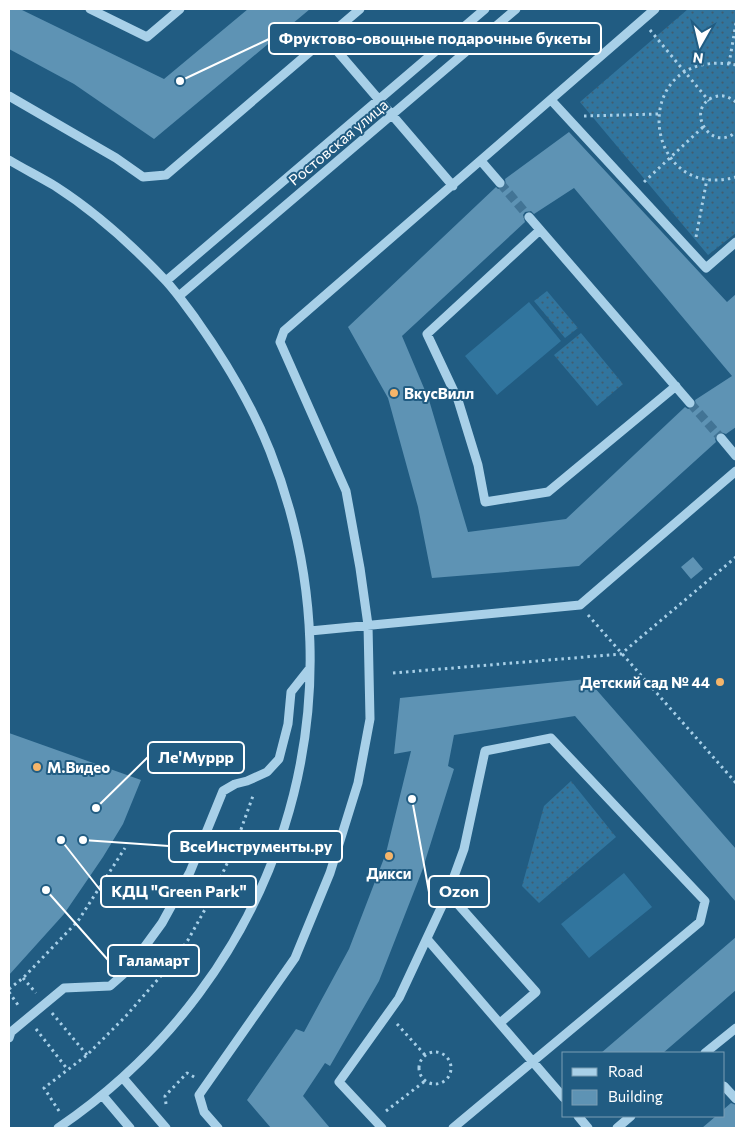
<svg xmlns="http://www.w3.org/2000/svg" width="745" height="1137" viewBox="0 0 745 1137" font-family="Commissioner,sans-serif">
	<defs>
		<pattern id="grass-dots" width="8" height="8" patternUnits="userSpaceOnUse" patternTransform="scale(1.25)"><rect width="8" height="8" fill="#31759e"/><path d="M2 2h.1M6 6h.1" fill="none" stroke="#405e71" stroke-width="1.8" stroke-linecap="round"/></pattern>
	</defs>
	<rect width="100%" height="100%" fill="#215c82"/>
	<path fill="url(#grass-dots)" d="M 688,9 L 736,9 L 736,233 L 708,255 L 580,102 Z
		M 547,291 L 578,328 L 565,338 L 534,301 Z
		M 581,333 L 623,384 L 597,406 L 554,355 Z
		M 571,781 L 616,837 L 539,903 L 522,886 L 544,806 Z"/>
	<path fill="#31759e" d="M 529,302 L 561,341 L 497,395 L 465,356 Z
		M 624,873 L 652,907 L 589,958 L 561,924 Z"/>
	<path fill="#5e93b4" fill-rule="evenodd" d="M 9,9 L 20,9 L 164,79 L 248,9 L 310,9 L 154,139 L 74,84 L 9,49 Z
		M 569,132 L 727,302 L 736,294 L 736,427 L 726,434 L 720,432 L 717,434 L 715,439 L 716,442 L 579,566 L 432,578 L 418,507 L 388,398 L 348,327 L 496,187 L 498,189 L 504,188 L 506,185 L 505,179 ZM 574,188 L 732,376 L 695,400 L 696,405 L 694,408 L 688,409 L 685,407 L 566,519 L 468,532 L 429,400 L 402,336 L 525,222 L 523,215 L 525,212 L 531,211 L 534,214 Z
		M 693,557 L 703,569 L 691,579 L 681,567 Z
		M 587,679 L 736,849 L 736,902 L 575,716 L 454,735 L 448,766 L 454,769 L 422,871 L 379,981 L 330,1066 L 325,1063 L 303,1096 L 330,1128 L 271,1128 L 247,1100 L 296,1029 L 304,1032 L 349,949 L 386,853 L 411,751 L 394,754 L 400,698 Z
		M 9,733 L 141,780 L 123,824 L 103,857 L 64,914 L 9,975 Z
		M 736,937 L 736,990 L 663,1053 L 601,1053 Z
		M 731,1103 L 736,1105 L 736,1128 L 702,1128 L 716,1116 L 724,1116 L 724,1109 Z"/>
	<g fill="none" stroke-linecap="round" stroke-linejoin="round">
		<path stroke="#427495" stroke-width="9" stroke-dasharray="9 4.5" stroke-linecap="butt" d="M 500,183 L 529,217
			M 690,403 L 721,438"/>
		<path stroke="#a8d0e8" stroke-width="3" stroke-dasharray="2.5 4" stroke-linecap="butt" d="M 650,30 L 709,101
			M 729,64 L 736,23
			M 736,65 C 627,45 640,204 736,177
			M 736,102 C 729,97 723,94 714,97 C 684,108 710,154 736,132
			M 584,116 L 659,114
			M 644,182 L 703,127
			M 696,237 L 707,179
			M 588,615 L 736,783
			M 393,673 L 621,654 L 736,557
			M 23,978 L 36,993
			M 9,989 L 23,978 L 78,921 L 125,848
			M 9,992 L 20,1008
			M 52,1013 L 87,1055
			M 397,1024 L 425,1055
			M 36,1029 L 68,1070
			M419 1068a16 16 0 1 1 32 0a16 16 0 1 1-32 0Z
			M 166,1104 L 165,1096 L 187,1073 L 196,1078
			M 59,1111 L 44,1088 L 87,1055 L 125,1017 L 167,969 L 188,940 L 208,904 L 234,849 L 254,793
			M 386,1111 L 425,1081"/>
		<path stroke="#a8d0e8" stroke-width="9" d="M 90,9 L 147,37 L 180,9
			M 326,38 L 453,186
			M 9,96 L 116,158 L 143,177 L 166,175 L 360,9
			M 551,100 L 706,268 L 736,242
			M 9,160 C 24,169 40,177 55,186 C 94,211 134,247 166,281 C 177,293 186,306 195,318 C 225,360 251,403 270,451 C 369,702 280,977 58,1128
			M 481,161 L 500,183
			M 529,217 L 690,403
			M 540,230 L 427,334 L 458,400 L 478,465 L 485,502 L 548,492 L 676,386
			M 166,281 L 485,9
			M 179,296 L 516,9
			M 721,438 L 736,456
			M 310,631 L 580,605 L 736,471
			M 448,893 L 536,992 L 500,1023
			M 427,939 L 564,1098
			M 9,1038 L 11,1032 L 64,988 L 110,986 L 127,971 L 162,923 L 190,872 L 223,791 L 235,784 L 247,781 L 267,772 L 279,759 L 288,724 L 291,692 L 310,668
			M 705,1053 L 736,1028
			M 123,1078 L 166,1128
			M 724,1086 L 736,1099
			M 103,1096 L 130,1128
			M 578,1116 L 588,1128
			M 218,1128 L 204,1112 L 199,1095 L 295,958 L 330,873 L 358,783 L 370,719 L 368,625 L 360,568 L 346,491 L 280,342 L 284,331 L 655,9
			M 382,1128 L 339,1082 L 399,998 L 448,893 L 464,849 L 485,751 L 551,738 L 705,901 L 700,922 L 453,1128
			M 617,1128 L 631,1116"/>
	</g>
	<g fill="#f5b56a" stroke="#215c82" stroke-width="2">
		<circle cx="394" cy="393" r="5"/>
		<circle cx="720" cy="682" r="5"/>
		<circle cx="37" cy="767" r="5"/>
		<circle cx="389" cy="856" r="5"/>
	</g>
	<g text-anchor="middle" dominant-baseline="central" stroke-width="4" stroke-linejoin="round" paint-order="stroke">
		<g font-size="15" fill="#fff" stroke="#215c82">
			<text transform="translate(338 142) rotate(-40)">Ростовская улица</text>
		</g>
		<g font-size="15" font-weight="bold" fill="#fff" stroke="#215c82" text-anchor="start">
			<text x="404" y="393">ВкусВилл</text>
			<text x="710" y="682" text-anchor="end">Детский сад № 44</text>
			<text x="47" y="767">М.Видео</text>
			<text x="389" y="873" text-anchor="middle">Дикси</text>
		</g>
	</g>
	<path fill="none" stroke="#fff" stroke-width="2" d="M180 81L269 39M96 808L148 757M83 840L169 846M61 840L101 891M412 799L429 892M46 890L108 960"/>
	<g fill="#fff" stroke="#215c82" stroke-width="2">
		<circle cx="180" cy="81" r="5"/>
		<circle cx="96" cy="808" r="5"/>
		<circle cx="83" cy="840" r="5"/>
		<circle cx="61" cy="840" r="5"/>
		<circle cx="412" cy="799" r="5"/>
		<circle cx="46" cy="890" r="5"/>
	</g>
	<g fill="#215c82" stroke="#fff" stroke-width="2">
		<rect x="269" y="23" width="332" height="31" rx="5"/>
		<rect x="148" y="742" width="96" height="31" rx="5"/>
		<rect x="169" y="831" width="173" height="31" rx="5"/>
		<rect x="101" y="876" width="155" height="31" rx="5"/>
		<rect x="429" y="876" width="60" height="31" rx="5"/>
		<rect x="108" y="945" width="91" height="31" rx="5"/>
	</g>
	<g font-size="16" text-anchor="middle" font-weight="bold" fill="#fff">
		<text x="435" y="44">Фруктово-овощные подарочные букеты</text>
		<text x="196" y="763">Ле'Муррр</text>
		<text x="256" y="852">ВсеИнструменты.ру</text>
		<text x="179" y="897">КДЦ "Green Park"</text>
		<text x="459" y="897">Ozon</text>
		<text x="154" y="966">Галамарт</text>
	</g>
	<rect width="745" height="1137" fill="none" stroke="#ffffff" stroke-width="20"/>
	<rect x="562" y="1052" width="162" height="65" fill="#215c82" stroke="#7a9db4"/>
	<rect x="572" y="1068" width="25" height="8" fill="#a8d0e8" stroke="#7a9db4"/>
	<text x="608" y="1077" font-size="15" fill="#ffffff">Road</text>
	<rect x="572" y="1090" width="25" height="15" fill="#5e93b4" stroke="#7a9db4"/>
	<text x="608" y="1102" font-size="15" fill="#ffffff">Building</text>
	<g transform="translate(700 45) rotate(188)" stroke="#215c82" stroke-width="4" paint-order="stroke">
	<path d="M0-4L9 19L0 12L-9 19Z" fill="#ffffff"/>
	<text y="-8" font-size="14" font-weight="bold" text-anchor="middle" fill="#ffffff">N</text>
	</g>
</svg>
